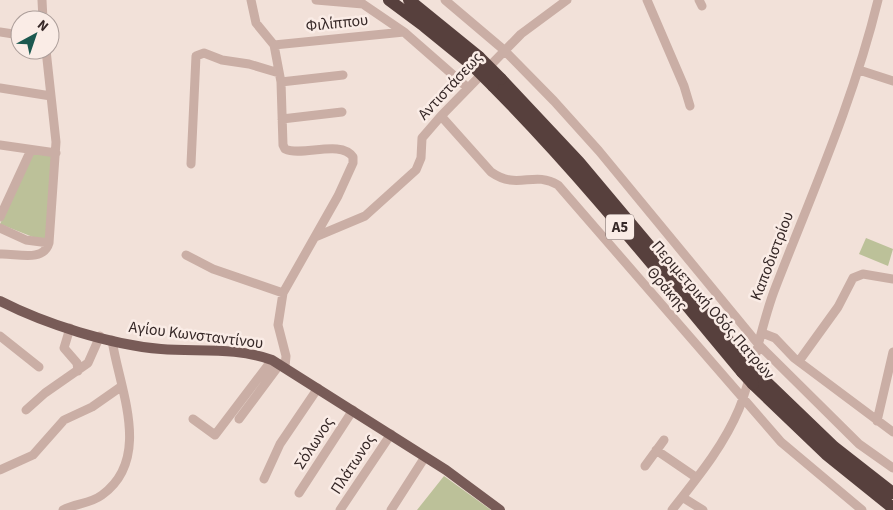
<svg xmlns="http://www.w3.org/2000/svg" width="893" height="510" viewBox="0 0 893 510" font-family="'Source Sans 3',sans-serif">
	<rect width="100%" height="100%" fill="#f2e1d9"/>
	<path fill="#bcc199" d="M 34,153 L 53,156 L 48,243 L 0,224 Z
		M 866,238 L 893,249 L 888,266 L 859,254 Z
		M 444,476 L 491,510 L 417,510 Z"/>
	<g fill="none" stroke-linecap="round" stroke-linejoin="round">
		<path stroke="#caaea5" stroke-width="9" d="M 42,0 L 43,20
			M 251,0 L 256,23 L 274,45 L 281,82 L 283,145 L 285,149 C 302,157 341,139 353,157 L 353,163 L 338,196 L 283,293 L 278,325 L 286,356 L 285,367
			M 316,0 L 363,4
			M 357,0 L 404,32 L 468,88
			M 445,0 L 504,50 L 554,101 L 599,151 L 759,345 L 859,444 L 893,468
			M 647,0 L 684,86 L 690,106
			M 699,0 L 702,6
			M 0,32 L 20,35
			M 274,45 L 404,32
			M 859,70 L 893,81
			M 281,82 L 343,75
			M 0,88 L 51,96
			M 441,116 L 491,172 C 518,191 533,170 558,185 L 781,442 L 862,510
			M 282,119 L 342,112
			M 0,145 L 56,153
			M 191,164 L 196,56 L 204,53 L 222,60 L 249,64 L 279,73
			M 0,217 L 31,150
			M 0,228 L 26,240 L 49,243
			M 315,237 L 365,216 L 416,170 L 421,158 L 422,138 L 441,116 L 521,34 L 567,0
			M 0,254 C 16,253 43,263 49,243 L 56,142 L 46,50
			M 186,255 L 213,269 L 283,293
			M 70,328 L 64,348 L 77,363 L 78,371
			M 762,333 L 775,338 L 794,358 L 893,432
			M 0,336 L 39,367
			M 799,361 L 838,307 L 853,278 L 863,274 L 893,279
			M 26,410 L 45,393 L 88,363 L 100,336
			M 193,419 L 215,435 L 272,360
			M 239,419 L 280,364
			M 877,421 L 893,352
			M 656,450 L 697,478
			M 645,466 L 664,440
			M 0,470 L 33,455 L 64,420 L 92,407 L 122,386
			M 264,479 L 280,444 L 318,388
			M 299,493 L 353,410
			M 682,497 L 703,510
			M 63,510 C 76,503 90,504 102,495 C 153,458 119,388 112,340
			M 340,510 L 391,434
			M 391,510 L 425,457
			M 672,510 C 697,478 723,447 739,409 C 755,369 760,326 776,286 C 813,191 854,99 878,0"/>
		<path stroke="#785b57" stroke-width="10" d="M 0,301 C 45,324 111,345 161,349 C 198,352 237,347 272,360 L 446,470 L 500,510"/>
		<path stroke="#57403d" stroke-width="12" d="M 389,0 L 424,26 L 472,65
			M 409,0 L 479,57
			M 501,79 L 579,162 L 745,360
			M 493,86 C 582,176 661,275 742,372
			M 757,373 L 834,447 L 893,493
			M 753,384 L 826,454 L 893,508"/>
		<path stroke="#57403d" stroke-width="12" d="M 479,57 L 501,79
			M 472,65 L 493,86
			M 745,360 L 757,373
			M 742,372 L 753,384"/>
	</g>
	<g text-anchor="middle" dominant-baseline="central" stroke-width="5" stroke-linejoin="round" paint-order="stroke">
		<rect fill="#faece6" stroke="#716360" stroke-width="1" x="606" y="214.5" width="28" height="25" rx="4"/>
		<g font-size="15" font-weight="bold" fill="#362827">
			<text x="620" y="227">Α5</text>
		</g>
		<g font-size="16" fill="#362827" stroke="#faece6">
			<text transform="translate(337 23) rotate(-6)">Φιλίππου</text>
			<text transform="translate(450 86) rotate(-47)">Αντιστάσεως</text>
			<text transform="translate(772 256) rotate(-69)">Καποδιστρίου</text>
			<text transform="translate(667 289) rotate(49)">Θράκης</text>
			<text transform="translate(713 310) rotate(49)">Περιμετρική Οδός Πατρών</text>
			<text transform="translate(196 335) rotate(7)">Αγίου Κωνσταντίνου</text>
			<text transform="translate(314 443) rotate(-57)">Σόλωνος</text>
			<text transform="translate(353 464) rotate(-57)">Πλάτωνος</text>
		</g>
	</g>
	<g transform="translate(35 35) rotate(40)"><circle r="24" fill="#faece6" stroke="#ac9e9a"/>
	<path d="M0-4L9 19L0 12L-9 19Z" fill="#1b584f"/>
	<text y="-8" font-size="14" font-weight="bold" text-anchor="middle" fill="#362827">N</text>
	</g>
</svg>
